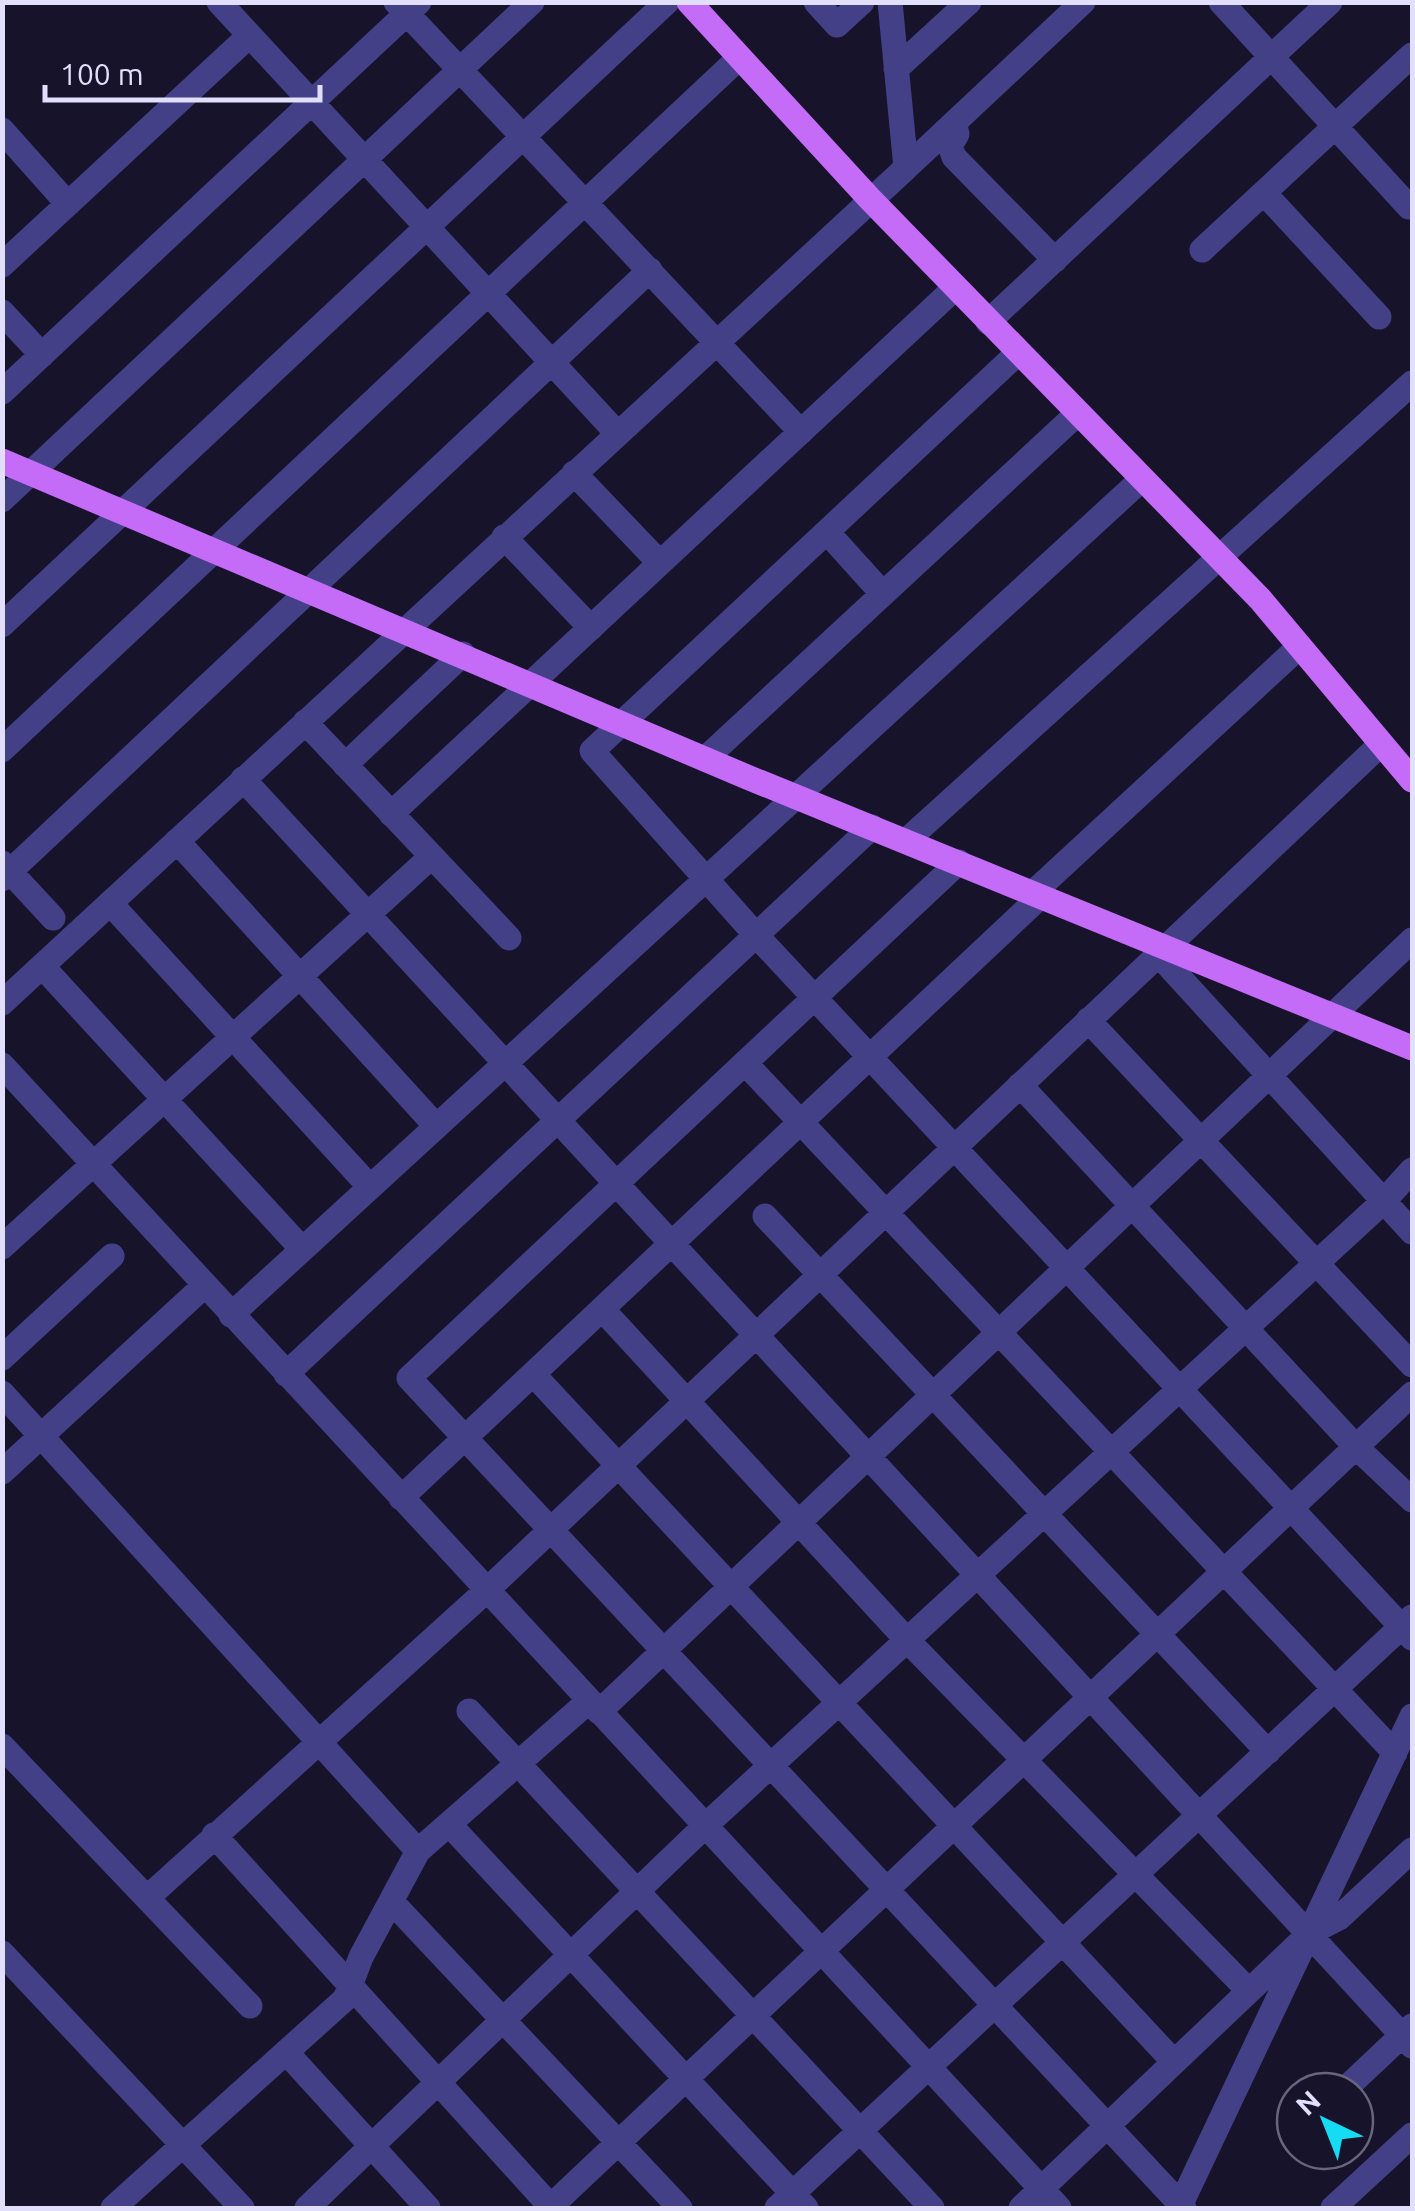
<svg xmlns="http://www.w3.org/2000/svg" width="1415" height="2211" viewBox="0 0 1415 2211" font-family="Ubuntu,sans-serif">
	<rect width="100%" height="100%" fill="#17132b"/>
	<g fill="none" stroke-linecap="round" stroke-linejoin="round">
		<path stroke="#434087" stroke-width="25" d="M 219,2 L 617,433
			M 396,2 L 801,432
			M 816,2 L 837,25 L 862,2
			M 1221,2 L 1409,207
			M 896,69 L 969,2
			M 954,123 L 957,134 L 950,146 L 954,157 L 1055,260
			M 2,130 L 68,204
			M 906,168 L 1083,2
			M 1264,193 L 1379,317
			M 1202,250 L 1412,55
			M 2,265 L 249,36
			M 2,312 L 42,355
			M 988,322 L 1330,2
			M 1018,353 L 592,751 L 755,934 L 1412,1638
			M 2,392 L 419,2
			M 574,473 L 660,563
			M 2,500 L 532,2
			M 827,532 L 883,594
			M 504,537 L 591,628
			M 2,625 L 667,2
			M 305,722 L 509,938
			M 2,750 L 739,58
			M 705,759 L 1077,414
			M 345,765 L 463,654
			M 243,779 L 1412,2046
			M 391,814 L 955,288
			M 177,841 L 436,1126
			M 906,841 L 1412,383
			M 959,862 L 409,1378 L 1184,2208
			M 2,863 L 53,918
			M 2,879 L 650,270
			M 1034,892 L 1299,647
			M 110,903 L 370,1187
			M 1158,954 L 1412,1232
			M 42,966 L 302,1249
			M 2,1003 L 906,168 L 890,2
			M 1088,1020 L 1412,1365
			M 745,1063 L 1395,1753
			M 2,1065 L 1059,2208
			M 1020,1085 L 1356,1447 L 1412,1500
			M 765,1216 L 1268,1752
			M 2,1247 L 431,857
			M 602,1309 L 907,1640 L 1249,1991
			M 231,1315 L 1141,480
			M 2,1358 L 112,1256
			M 286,1374 L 872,827
			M 533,1374 L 1174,2062
			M 2,1393 L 418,1851
			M 2,1472 L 204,1286
			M 401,1498 L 1042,895
			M 469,1711 L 932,2208
			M 599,1712 L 1412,940
			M 2,1746 L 250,2006
			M 449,1824 L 806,2208
			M 214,1835 L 552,2208
			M 147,1898 L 486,1591 L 1380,745
			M 391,1901 L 680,2208
			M 2,1953 L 242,2208
			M 286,2052 L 428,2208
			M 1343,2091 L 1412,2026
			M 113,2208 L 345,1999 L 361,1957 L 418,1851 L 589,1701
			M 307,2208 L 705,1826 L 1384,1201 L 1412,1170
			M 549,2208 L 1412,1394
			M 777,2208 L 1412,1617
			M 1021,2208 L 1310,1933 L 1339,1918 L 1412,1850
			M 1179,2208 L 1412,1716
			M 1333,2208 L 1412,2135"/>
		<path stroke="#c46bf8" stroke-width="25" d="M 689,2 L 870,199 L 1260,599 L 1412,780
			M 2,461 L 747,777 L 1412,1048"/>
	</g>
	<rect width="1415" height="2211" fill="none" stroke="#e2dffd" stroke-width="10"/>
	<g transform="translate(1325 2121) rotate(317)"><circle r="48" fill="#17132b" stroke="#68657f" stroke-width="2.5"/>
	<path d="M0-8L18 38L0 25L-18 38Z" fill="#15dcf3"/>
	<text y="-15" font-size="28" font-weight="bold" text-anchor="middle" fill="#e2dffd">N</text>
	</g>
	<path d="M45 85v15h275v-15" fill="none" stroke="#e2dffd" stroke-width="5"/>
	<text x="60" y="85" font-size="30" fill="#e2dffd" stroke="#17132b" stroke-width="8" paint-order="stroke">100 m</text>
</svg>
